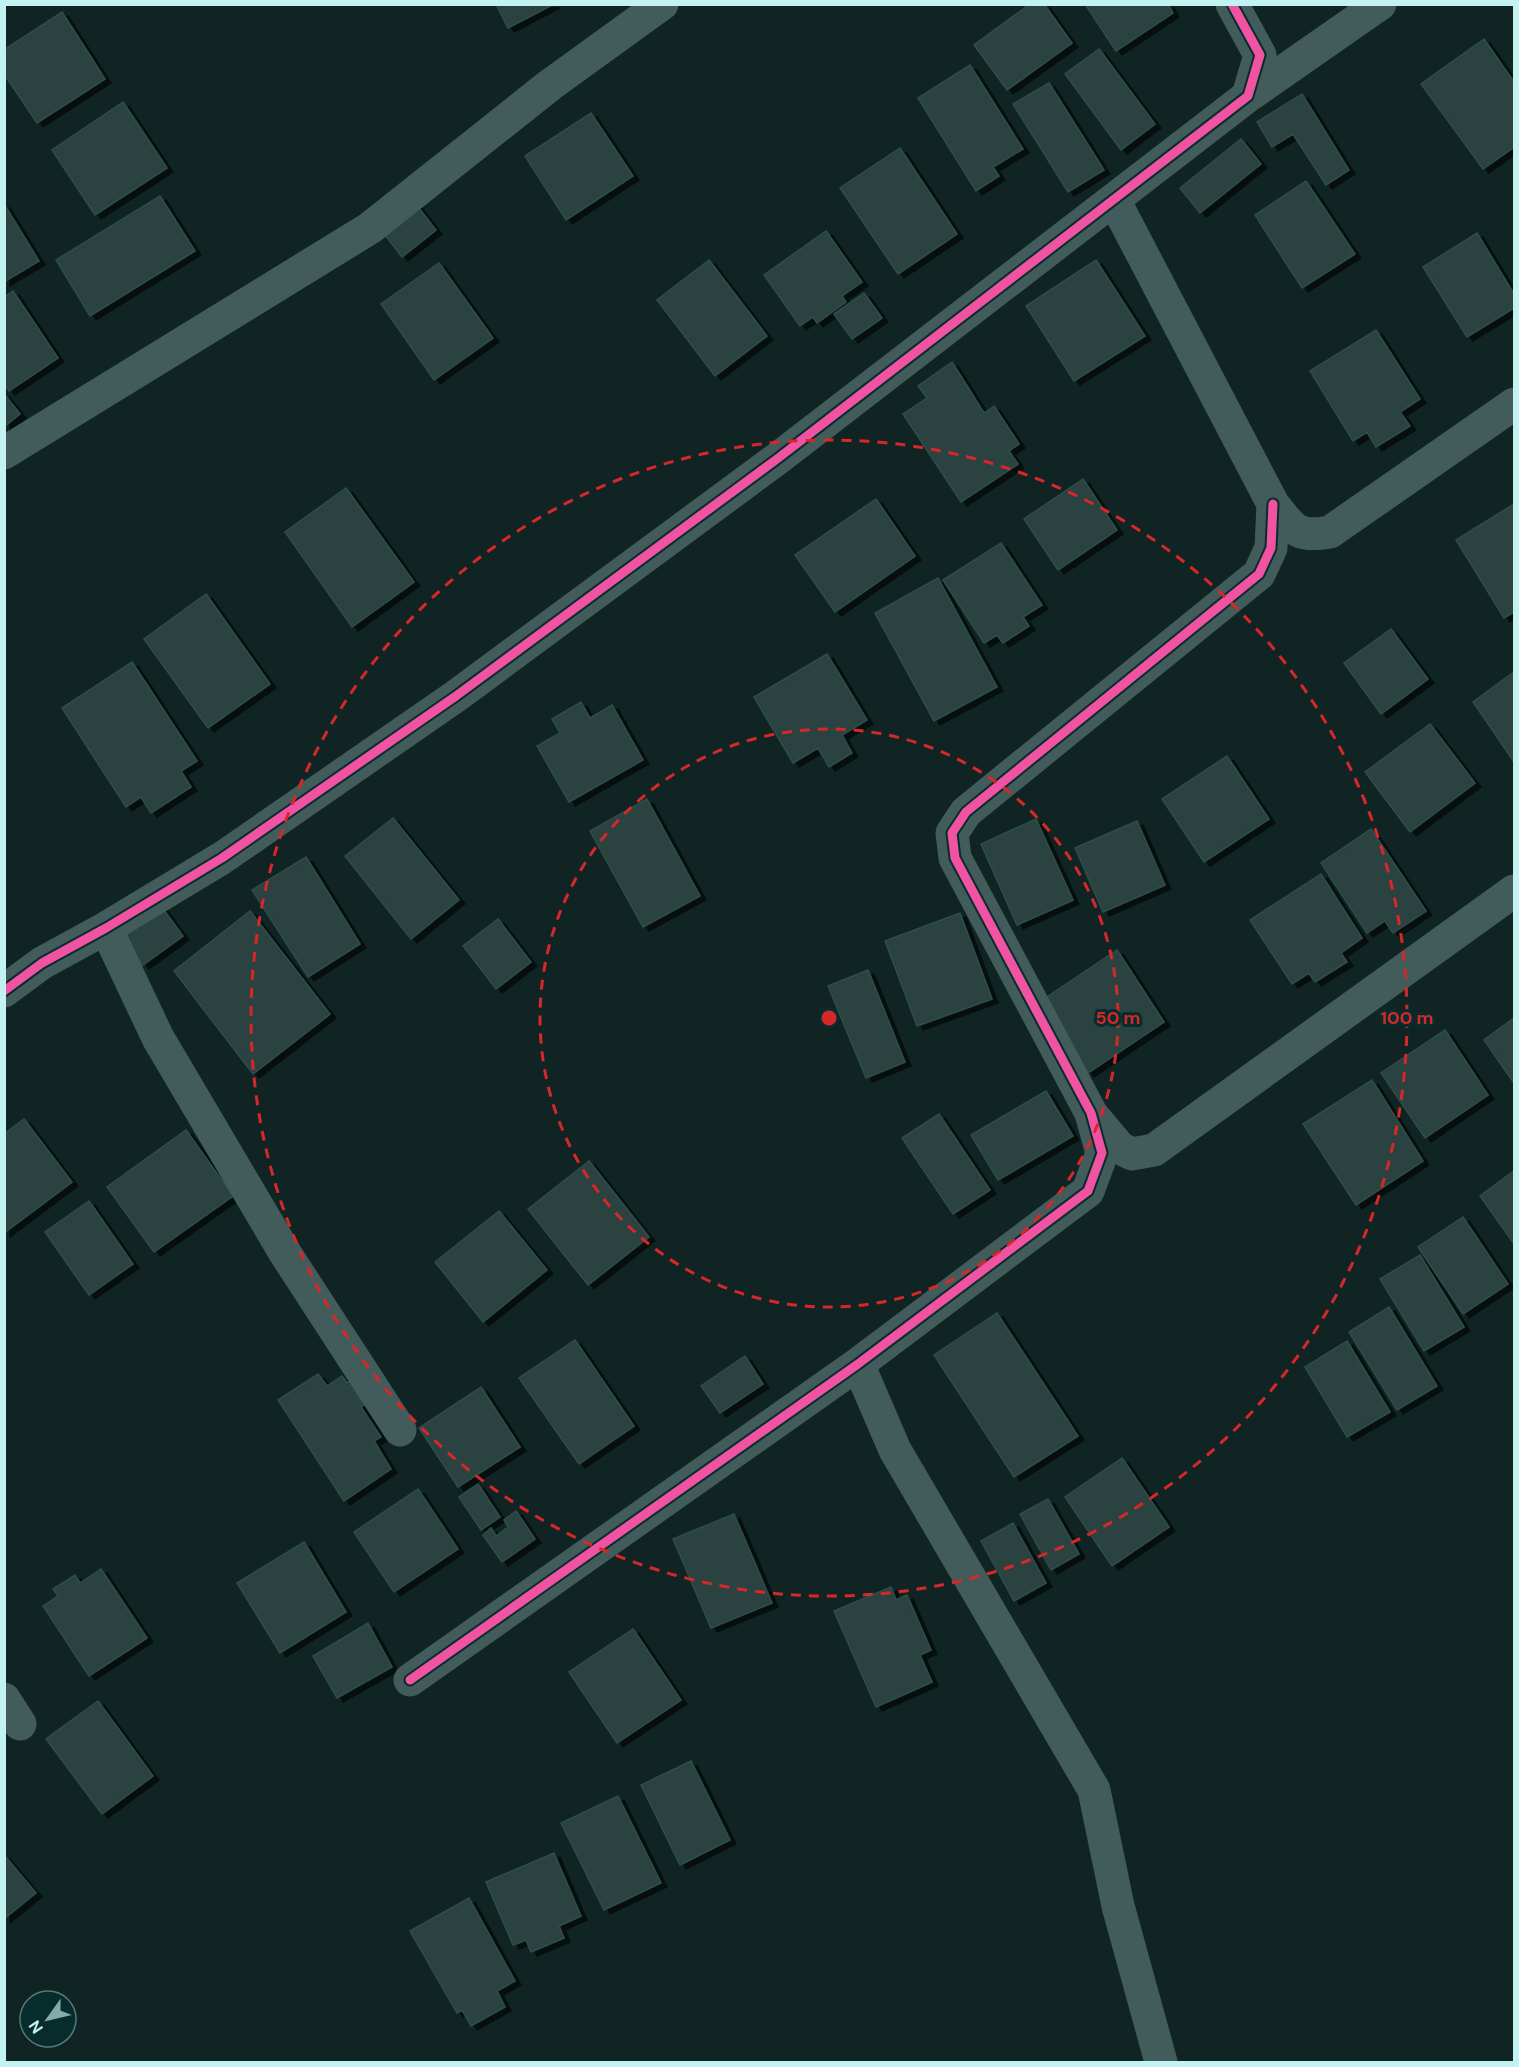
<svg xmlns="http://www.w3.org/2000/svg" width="1519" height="2067" viewBox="0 0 1519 2067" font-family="'DM Sans',sans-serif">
	<defs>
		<filter id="shadow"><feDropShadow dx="6" dy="4" stdDeviation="0" flood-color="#0009"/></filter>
	</defs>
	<rect width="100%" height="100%" fill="#102424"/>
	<path fill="#2b4240" stroke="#2f4e4a" stroke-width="1.5" filter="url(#shadow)" d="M 496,4 L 554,4 L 508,28 Z
		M 1030,4 L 1044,4 L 1072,43 L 1007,90 L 974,45 Z
		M 1085,4 L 1168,4 L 1173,13 L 1116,51 Z
		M 62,12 L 105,79 L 37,123 L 4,74 L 4,50 Z
		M 1484,39 L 1514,82 L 1514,147 L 1483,169 L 1421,84 Z
		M 1099,49 L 1155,124 L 1121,150 L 1065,74 Z
		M 970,65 L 1023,149 L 993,167 L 999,176 L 976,191 L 918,98 Z
		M 1049,83 L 1104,170 L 1068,192 L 1013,104 Z
		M 1302,94 L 1349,170 L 1326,185 L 1293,134 L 1272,147 L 1257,122 Z
		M 123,102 L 167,168 L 95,215 L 52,150 Z
		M 591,113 L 633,176 L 566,220 L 525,156 Z
		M 1241,139 L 1261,164 L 1200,213 L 1180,188 Z
		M 900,148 L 957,234 L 898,274 L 840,188 Z
		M 1306,181 L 1355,254 L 1302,288 L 1255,215 Z
		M 160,196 L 195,251 L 90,316 L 56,260 Z
		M 412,199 L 436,230 L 402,257 L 378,226 Z
		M 4,204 L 39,261 L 4,282 Z
		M 826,231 L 862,282 L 842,296 L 846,302 L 817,323 L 813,317 L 800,326 L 764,275 Z
		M 1477,233 L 1514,294 L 1514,308 L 1467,337 L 1423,267 Z
		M 709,260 L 767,336 L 715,376 L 657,300 Z
		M 1096,260 L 1145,336 L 1074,381 L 1026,306 Z
		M 439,263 L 493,338 L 434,380 L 381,304 Z
		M 13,291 L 58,358 L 9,391 L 4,384 L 4,297 Z
		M 864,293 L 882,318 L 852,339 L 834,314 Z
		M 1376,330 L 1420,399 L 1400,412 L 1410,426 L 1376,447 L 1367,432 L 1353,441 L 1310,371 Z
		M 952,362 L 984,413 L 994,406 L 1019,444 L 1009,451 L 1018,464 L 961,502 L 903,414 L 927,398 L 918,386 Z
		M 4,394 L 20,414 L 4,427 Z
		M 1083,479 L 1117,530 L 1058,570 L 1024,519 Z
		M 346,488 L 414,582 L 352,627 L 285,532 Z
		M 876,499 L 915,556 L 835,612 L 795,555 Z
		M 1514,504 L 1514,612 L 1504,618 L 1456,540 Z
		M 1001,543 L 1042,605 L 1023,617 L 1029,626 L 1003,643 L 997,635 L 984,643 L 943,580 Z
		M 938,578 L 997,687 L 934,721 L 875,613 Z
		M 206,594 L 270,684 L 208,728 L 144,639 Z
		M 1391,629 L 1428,679 L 1381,714 L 1344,663 Z
		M 827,654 L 867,720 L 842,735 L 852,753 L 829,767 L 818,748 L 793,763 L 754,697 Z
		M 132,662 L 197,761 L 181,771 L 191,787 L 151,813 L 141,797 L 126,807 L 62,708 Z
		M 1514,672 L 1514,762 L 1473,702 Z
		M 581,702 L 590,718 L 612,705 L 643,760 L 569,802 L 537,746 L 560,733 L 552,719 Z
		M 1430,724 L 1475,783 L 1410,832 L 1365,772 Z
		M 1227,756 L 1269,819 L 1204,862 L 1162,799 Z
		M 647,799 L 700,896 L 643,927 L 590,831 Z
		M 393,818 L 459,900 L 411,939 L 345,856 Z
		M 1036,819 L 1073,900 L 1017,925 L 981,844 Z
		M 1137,821 L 1165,885 L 1103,912 L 1075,848 Z
		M 1371,829 L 1426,911 L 1393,933 L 1385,921 L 1367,933 L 1321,863 Z
		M 306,857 L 360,944 L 308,977 L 252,890 Z
		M 1321,874 L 1362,938 L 1341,953 L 1347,962 L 1315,982 L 1309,973 L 1292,984 L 1250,920 Z
		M 161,906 L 183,936 L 143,965 L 122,935 Z
		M 250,911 L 330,1014 L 253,1074 L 174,971 Z
		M 960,913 L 992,999 L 917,1026 L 885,941 Z
		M 498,919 L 531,962 L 496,989 L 463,946 Z
		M 1117,950 L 1164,1022 L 1088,1073 L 1041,1001 Z
		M 868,970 L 905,1062 L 866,1078 L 828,986 Z
		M 1514,1018 L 1514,1083 L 1484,1040 Z
		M 1445,1030 L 1488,1095 L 1425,1138 L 1381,1073 Z
		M 1372,1080 L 1423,1161 L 1356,1205 L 1303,1124 Z
		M 1046,1091 L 1073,1136 L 998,1180 L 971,1135 Z
		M 939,1114 L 990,1190 L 953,1214 L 902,1138 Z
		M 24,1119 L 72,1182 L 4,1233 L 4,1134 Z
		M 186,1130 L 233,1196 L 154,1252 L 107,1187 Z
		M 589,1161 L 649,1237 L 588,1285 L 528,1209 Z
		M 1514,1171 L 1514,1244 L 1480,1196 Z
		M 89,1201 L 133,1264 L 89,1295 L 45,1232 Z
		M 499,1211 L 547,1270 L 483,1322 L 435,1262 Z
		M 1463,1217 L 1508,1284 L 1463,1314 L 1418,1247 Z
		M 1420,1255 L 1464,1327 L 1424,1351 L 1380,1279 Z
		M 1389,1307 L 1437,1386 L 1397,1410 L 1349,1332 Z
		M 997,1313 L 1078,1436 L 1014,1477 L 934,1355 Z
		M 575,1340 L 634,1426 L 579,1464 L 519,1378 Z
		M 1347,1341 L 1390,1412 L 1347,1437 L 1305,1367 Z
		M 745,1356 L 763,1384 L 720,1413 L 701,1386 Z
		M 318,1374 L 327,1386 L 342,1376 L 347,1383 L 355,1377 L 370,1401 L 361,1407 L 381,1437 L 374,1441 L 391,1469 L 344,1501 L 278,1400 Z
		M 481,1387 L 520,1447 L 458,1487 L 419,1428 Z
		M 1122,1458 L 1169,1527 L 1112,1566 L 1065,1497 Z
		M 478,1484 L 500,1517 L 481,1530 L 459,1497 Z
		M 418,1489 L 458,1549 L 394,1592 L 354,1532 Z
		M 1048,1499 L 1079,1554 L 1051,1570 L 1020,1514 Z
		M 516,1511 L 535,1539 L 502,1562 L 483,1535 L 491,1528 L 496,1536 L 508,1527 L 504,1520 Z
		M 734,1514 L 772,1603 L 711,1628 L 673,1539 Z
		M 1013,1523 L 1046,1583 L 1014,1601 L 981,1541 Z
		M 304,1542 L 346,1612 L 280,1653 L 237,1583 Z
		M 101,1569 L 147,1638 L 89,1676 L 43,1606 L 58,1596 L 53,1589 L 75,1575 L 80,1583 Z
		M 891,1587 L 896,1600 L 907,1595 L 931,1650 L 920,1655 L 932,1682 L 876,1707 L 834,1611 Z
		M 368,1623 L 392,1667 L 337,1698 L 313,1656 Z
		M 633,1629 L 681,1700 L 617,1743 L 569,1672 Z
		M 98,1701 L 153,1776 L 102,1814 L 46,1739 Z
		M 691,1761 L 730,1840 L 680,1865 L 641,1785 Z
		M 618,1796 L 661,1883 L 604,1910 L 561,1823 Z
		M 554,1853 L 581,1916 L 559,1926 L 564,1938 L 531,1952 L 526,1940 L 513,1945 L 486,1882 Z
		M 4,1855 L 36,1893 L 4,1919 Z
		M 469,1898 L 515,1981 L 497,1991 L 505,2007 L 471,2026 L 462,2010 L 457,2013 L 410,1931 Z"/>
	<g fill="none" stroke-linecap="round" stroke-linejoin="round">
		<path stroke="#425c5c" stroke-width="33" d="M 1248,96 L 1380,4
			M 1114,200 L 1273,504 C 1293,529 1296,538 1330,532 L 1514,404
			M 4,453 L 370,228 L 550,85 L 662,4
			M 106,928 L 158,1038 L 285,1253 L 400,1430
			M 4,991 L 42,963 L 106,928 L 222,858 L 456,696 L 777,459 L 1248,96 L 1260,55 L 1232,4
			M 1094,1117 L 1120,1148 L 1132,1154 L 1154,1150 L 1514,891
			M 858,1364 L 895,1450 L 1094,1790 L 1118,1906 L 1161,2062
			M 410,1680 L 858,1364 L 1088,1191 L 1102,1153 L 1091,1113 L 955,858 L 952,833 L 966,812 L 1259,574 L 1271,548 L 1273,504
			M 4,1699 L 20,1724"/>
		<g stroke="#082c2c" stroke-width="13">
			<path id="cycleway" d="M 4,991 L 42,963 L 106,928 L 222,858 L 456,696 L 777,459 L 1248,96 L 1260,55 L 1232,4
				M 410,1680 L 858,1364 L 1088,1191 L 1102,1153 L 1091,1113 L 955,858 L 952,833 L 966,812 L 1259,574 L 1271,548 L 1273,504"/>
		</g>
		<use href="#cycleway" stroke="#f153a3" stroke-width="9"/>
	</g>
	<g fill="none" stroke="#d62828" stroke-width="3" stroke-dasharray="10 8">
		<circle cx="829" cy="1018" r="289"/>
		<circle cx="829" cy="1018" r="578"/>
	</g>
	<circle cx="829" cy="1018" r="9" fill="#d62828" stroke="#082c2c" stroke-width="3"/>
	<g font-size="18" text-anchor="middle" font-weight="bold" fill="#d62828" stroke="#082c2c" stroke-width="6" stroke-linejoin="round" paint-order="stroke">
		<text x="1118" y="1024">50 m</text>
		<text x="1407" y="1024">100 m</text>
	</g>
	<rect width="1519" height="2067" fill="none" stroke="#c2f2f2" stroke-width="12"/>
	<g transform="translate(48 2019) rotate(236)"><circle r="28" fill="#082c2c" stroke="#527b7b" stroke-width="1.5"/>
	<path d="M0-4.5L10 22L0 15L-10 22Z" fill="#84aaaa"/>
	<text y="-9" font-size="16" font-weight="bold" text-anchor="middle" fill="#c2f2f2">N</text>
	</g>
</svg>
